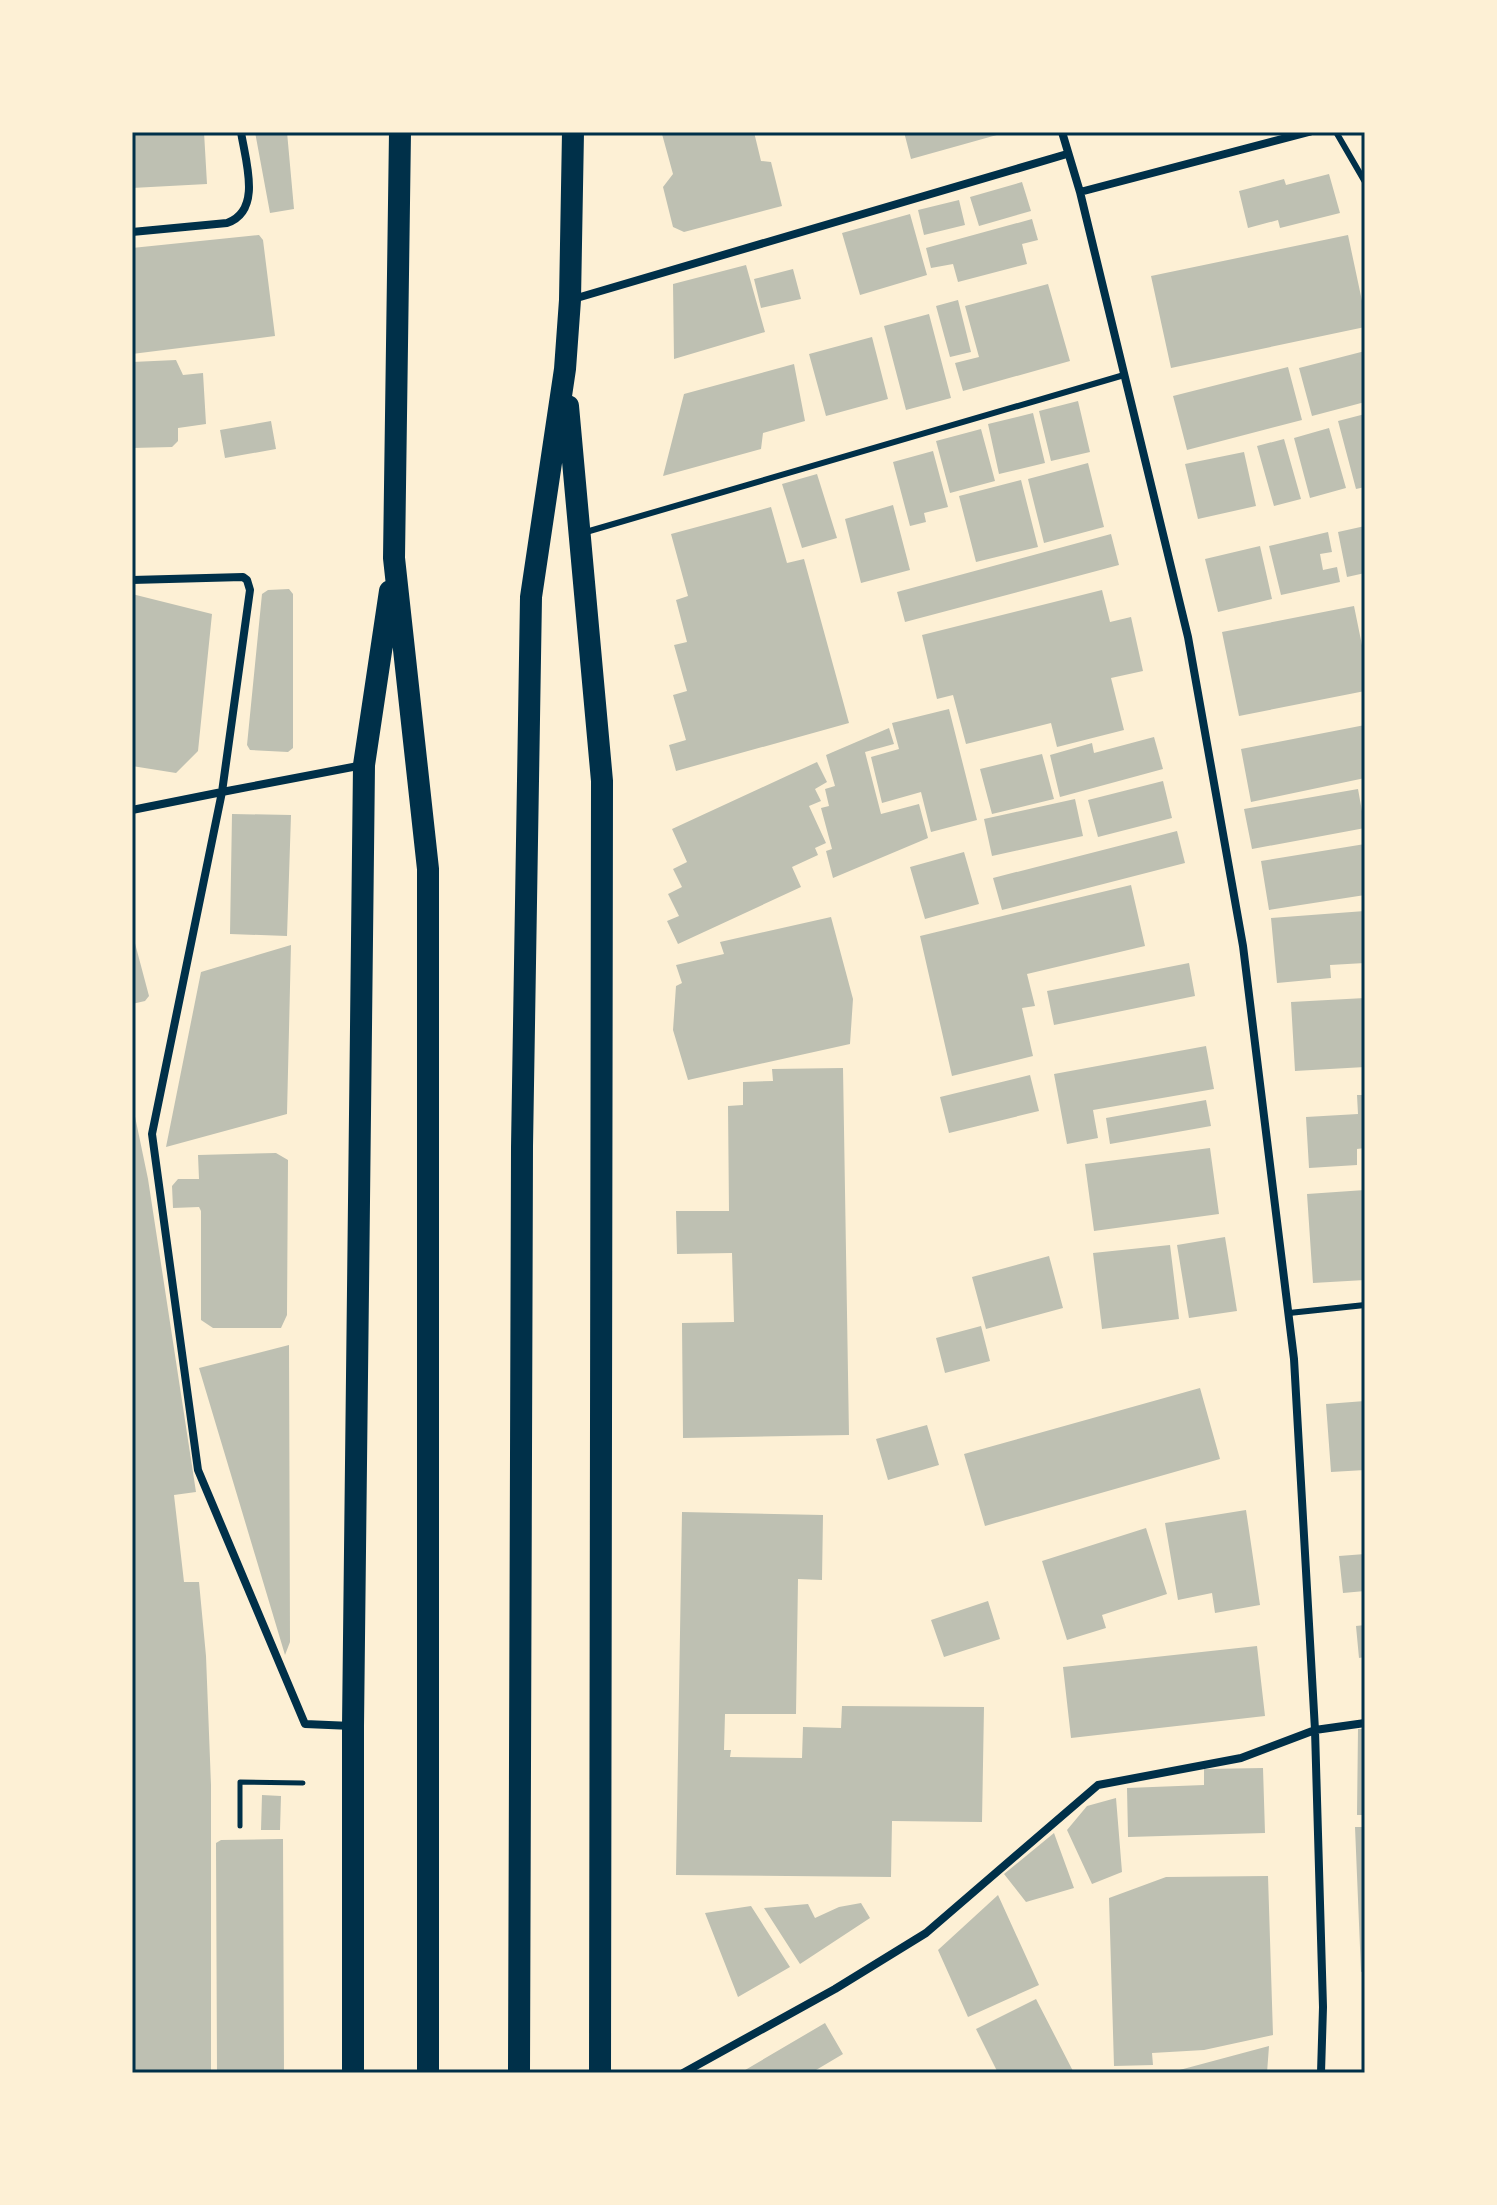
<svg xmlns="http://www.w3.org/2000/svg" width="1497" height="2205" viewBox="0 0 1497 2205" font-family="'Golos Text',sans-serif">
	<rect width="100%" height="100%" fill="#fdf0d5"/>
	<path fill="#bec0b2" d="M 132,132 L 204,132 L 207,184 L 132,188 Z
		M 255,132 L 287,132 L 294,209 L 270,213 Z
		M 665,132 L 754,132 L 761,161 L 771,162 L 782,206 L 684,232 L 673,227 L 663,187 L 673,174 L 662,134 Z
		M 904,132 L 1004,132 L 1004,133 L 911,159 Z
		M 1329,174 L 1340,213 L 1280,228 L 1278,220 L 1248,228 L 1239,191 L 1284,179 L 1286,185 Z
		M 1022,182 L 1031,211 L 979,226 L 970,197 Z
		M 959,200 L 965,225 L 924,235 L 918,210 Z
		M 910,214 L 927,275 L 860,295 L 842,233 Z
		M 1032,219 L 1038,240 L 1022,244 L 1027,264 L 958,282 L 953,264 L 931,268 L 926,248 Z
		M 259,235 L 263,240 L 275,336 L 132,354 L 132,248 Z
		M 1348,235 L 1365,315 L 1365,327 L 1171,368 L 1151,276 Z
		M 746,265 L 765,332 L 674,359 L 673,284 Z
		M 793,269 L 801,299 L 761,308 L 754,279 Z
		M 1048,284 L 1070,361 L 963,391 L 955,363 L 979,357 L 965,306 Z
		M 958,300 L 971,352 L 950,357 L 936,306 Z
		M 929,314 L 951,398 L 906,410 L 884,326 Z
		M 872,337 L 888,399 L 826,416 L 809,354 Z
		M 1365,351 L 1365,402 L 1312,416 L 1299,368 Z
		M 176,360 L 183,375 L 203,373 L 206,424 L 178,428 L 178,441 L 172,447 L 132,448 L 132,362 Z
		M 794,364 L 805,421 L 763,433 L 761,449 L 663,476 L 684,394 Z
		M 1288,367 L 1302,420 L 1187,450 L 1173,396 Z
		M 1078,401 L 1090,452 L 1051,461 L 1039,411 Z
		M 1033,413 L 1045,463 L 999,474 L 988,424 Z
		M 1365,414 L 1365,487 L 1356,489 L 1338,421 Z
		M 271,421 L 276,449 L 225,458 L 220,430 Z
		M 1329,428 L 1346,488 L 1310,498 L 1294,438 Z
		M 981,429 L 995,481 L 950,493 L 936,441 Z
		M 1284,439 L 1301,499 L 1274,506 L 1257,446 Z
		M 933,451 L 948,507 L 924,513 L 926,522 L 910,526 L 893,462 Z
		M 1244,452 L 1256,506 L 1198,519 L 1185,464 Z
		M 1088,463 L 1104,527 L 1044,543 L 1028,479 Z
		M 817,474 L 837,538 L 802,548 L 782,484 Z
		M 1021,480 L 1038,547 L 976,562 L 959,496 Z
		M 893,505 L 910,570 L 861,583 L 845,519 Z
		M 771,507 L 787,563 L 804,559 L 849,723 L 676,771 L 669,745 L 686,740 L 673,695 L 687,691 L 674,645 L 687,642 L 676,600 L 688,596 L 671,534 Z
		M 1365,526 L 1365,573 L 1347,577 L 1338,532 Z
		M 1328,532 L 1332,552 L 1320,554 L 1323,570 L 1337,567 L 1340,582 L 1281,595 L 1269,546 Z
		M 1111,534 L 1119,565 L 905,622 L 897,592 Z
		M 1260,546 L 1272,599 L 1218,612 L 1205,559 Z
		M 289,589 L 293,594 L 293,748 L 288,752 L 250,750 L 247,745 L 262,594 L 268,590 Z
		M 1102,590 L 1110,622 L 1131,617 L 1143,671 L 1111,678 L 1124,730 L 1057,747 L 1051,723 L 966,744 L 953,695 L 937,699 L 922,635 Z
		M 132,594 L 212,614 L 198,751 L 176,773 L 132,766 Z
		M 1354,606 L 1365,660 L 1365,691 L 1239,716 L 1222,632 Z
		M 949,709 L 977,820 L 931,832 L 921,792 L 882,803 L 871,757 L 899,749 L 892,723 Z
		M 1365,725 L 1365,778 L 1251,802 L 1241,749 Z
		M 889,728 L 894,744 L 865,752 L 881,814 L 919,804 L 928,838 L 833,878 L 826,851 L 832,849 L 821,808 L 829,806 L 825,789 L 835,786 L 826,755 Z
		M 1154,737 L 1163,769 L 1060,797 L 1050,755 L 1092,743 L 1094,753 Z
		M 1042,754 L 1054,799 L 992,814 L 980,769 Z
		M 817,762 L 827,782 L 815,789 L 821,801 L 809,806 L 826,843 L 815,848 L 818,855 L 792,867 L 801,887 L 678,944 L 667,921 L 679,916 L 668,894 L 682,887 L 673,869 L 687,862 L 672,829 Z
		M 1163,781 L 1172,818 L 1098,837 L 1088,800 Z
		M 1358,789 L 1365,828 L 1252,849 L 1244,809 Z
		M 1075,799 L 1083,836 L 992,856 L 984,819 Z
		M 232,814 L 291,815 L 287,936 L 230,934 Z
		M 1177,831 L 1185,863 L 1002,910 L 993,878 Z
		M 1365,844 L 1365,895 L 1269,910 L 1261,861 Z
		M 964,852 L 979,904 L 925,919 L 910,867 Z
		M 1131,885 L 1145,946 L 1027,974 L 1035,1006 L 1022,1008 L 1033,1056 L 952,1076 L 920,936 Z
		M 1365,911 L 1365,963 L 1330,965 L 1331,978 L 1277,983 L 1271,918 Z
		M 831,917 L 853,999 L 850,1044 L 688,1080 L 673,1030 L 676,986 L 682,983 L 676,965 L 724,954 L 720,942 Z
		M 132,932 L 149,996 L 145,1001 L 132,1004 Z
		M 291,945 L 287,1114 L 166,1147 L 201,972 Z
		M 1189,963 L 1195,996 L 1054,1025 L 1047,991 Z
		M 1365,998 L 1365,1067 L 1295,1071 L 1291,1002 Z
		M 1206,1046 L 1214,1089 L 1093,1110 L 1098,1138 L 1067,1144 L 1054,1074 Z
		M 843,1068 L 849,1435 L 683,1438 L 682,1323 L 734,1322 L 732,1253 L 677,1254 L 676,1211 L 729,1211 L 728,1106 L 743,1105 L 743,1082 L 773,1081 L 772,1069 Z
		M 1030,1075 L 1039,1111 L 949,1133 L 940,1097 Z
		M 1357,1095 L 1365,1095 L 1365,1148 L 1357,1149 L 1357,1165 L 1309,1168 L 1306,1117 L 1358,1114 Z
		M 1206,1100 L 1211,1126 L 1110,1144 L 1106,1118 Z
		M 132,1102 L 148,1179 L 196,1492 L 174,1495 L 184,1582 L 199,1582 L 206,1656 L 211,1785 L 211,2073 L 132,2073 Z
		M 1210,1148 L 1219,1214 L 1094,1231 L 1085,1164 Z
		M 276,1153 L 288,1160 L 287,1315 L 281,1328 L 213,1328 L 201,1320 L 201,1211 L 199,1207 L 173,1208 L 172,1186 L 178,1179 L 199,1179 L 198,1155 Z
		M 1365,1190 L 1365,1280 L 1313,1283 L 1307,1194 Z
		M 1225,1237 L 1237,1311 L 1189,1318 L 1177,1245 Z
		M 1170,1245 L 1179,1319 L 1102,1329 L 1093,1253 Z
		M 1049,1256 L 1063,1308 L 986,1329 L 972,1277 Z
		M 981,1326 L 990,1361 L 945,1373 L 936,1338 Z
		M 289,1345 L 290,1642 L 285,1655 L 199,1368 Z
		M 1200,1388 L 1220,1459 L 985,1526 L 964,1454 Z
		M 1365,1401 L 1365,1470 L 1331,1472 L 1326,1404 Z
		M 927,1425 L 939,1465 L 888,1480 L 876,1439 Z
		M 1246,1510 L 1260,1605 L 1215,1613 L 1212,1593 L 1178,1600 L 1165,1523 Z
		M 682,1512 L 823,1515 L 822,1580 L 798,1579 L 796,1714 L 725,1714 L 724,1750 L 731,1750 L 730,1757 L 802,1758 L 803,1727 L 841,1728 L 842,1706 L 984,1707 L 982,1822 L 892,1821 L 891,1877 L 676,1875 Z
		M 1146,1528 L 1167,1594 L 1102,1615 L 1106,1628 L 1067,1640 L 1042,1561 Z
		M 1365,1554 L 1365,1591 L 1343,1593 L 1339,1556 Z
		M 988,1601 L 1000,1639 L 944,1657 L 931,1620 Z
		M 1365,1625 L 1365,1657 L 1359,1658 L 1356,1626 Z
		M 1257,1646 L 1265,1716 L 1071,1738 L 1063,1667 Z
		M 1358,1729 L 1365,1729 L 1365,1815 L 1357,1815 Z
		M 1263,1768 L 1265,1833 L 1128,1837 L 1127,1788 L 1204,1785 L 1204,1769 Z
		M 262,1795 L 281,1796 L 280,1830 L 261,1830 Z
		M 1116,1798 L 1122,1872 L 1092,1884 L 1067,1830 L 1087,1806 Z
		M 1355,1827 L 1365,1827 L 1365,1971 L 1361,1972 Z
		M 1054,1833 L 1074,1888 L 1026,1902 L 1004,1874 Z
		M 283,1839 L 284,2073 L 217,2073 L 216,1843 L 221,1840 Z
		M 1268,1876 L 1273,2035 L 1204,2050 L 1152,2053 L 1153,2065 L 1114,2066 L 1109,1898 L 1166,1877 Z
		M 998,1895 L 1039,1985 L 968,2017 L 938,1950 Z
		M 861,1903 L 870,1918 L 800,1964 L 764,1908 L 808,1904 L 815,1918 L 839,1907 Z
		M 751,1906 L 790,1967 L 738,1997 L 705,1913 Z
		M 1036,1999 L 1074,2073 L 998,2073 L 976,2029 Z
		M 825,2023 L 843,2054 L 811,2073 L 740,2073 Z
		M 1269,2046 L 1267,2073 L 1172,2073 L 1172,2072 Z"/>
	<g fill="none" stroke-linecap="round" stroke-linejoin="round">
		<path stroke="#003049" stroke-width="5" d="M 240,1826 L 240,1782 L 303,1783"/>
		<path stroke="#003049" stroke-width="6" d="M 1336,132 L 1365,182
			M 586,532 L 1124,375
			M 1289,1313 L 1365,1305"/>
		<path stroke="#003049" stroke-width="8" d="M 1062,132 L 1080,192 L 1188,637 L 1243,946 L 1294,1359 L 1315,1730 L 1323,2007 L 1321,2073
			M 1080,192 L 1309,132
			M 132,232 L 227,223 C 263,211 245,159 241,132
			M 570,300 L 1067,154
			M 132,580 L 243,577 L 247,580 L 250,590 L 222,792 L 363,765
			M 132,810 L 222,792 L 152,1134 L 198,1470 L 305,1724 L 352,1726
			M 683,2073 L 835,1989 L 926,1933 L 1098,1785 L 1241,1758 L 1315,1730 L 1365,1723"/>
		<path stroke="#003049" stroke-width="22" d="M 400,132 L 394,558 L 428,869 L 428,2073
			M 568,406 L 602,781 L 600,2073
			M 353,2073 L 353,1726 L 364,765 L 390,591
			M 519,2073 L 522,1147 L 531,597 L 565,369 L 570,300 L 573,132"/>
	</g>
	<rect width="1497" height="2205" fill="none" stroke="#fdf0d5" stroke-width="268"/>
	<rect x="134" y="134" width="1229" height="1937" fill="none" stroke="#003049" stroke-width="3"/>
</svg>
